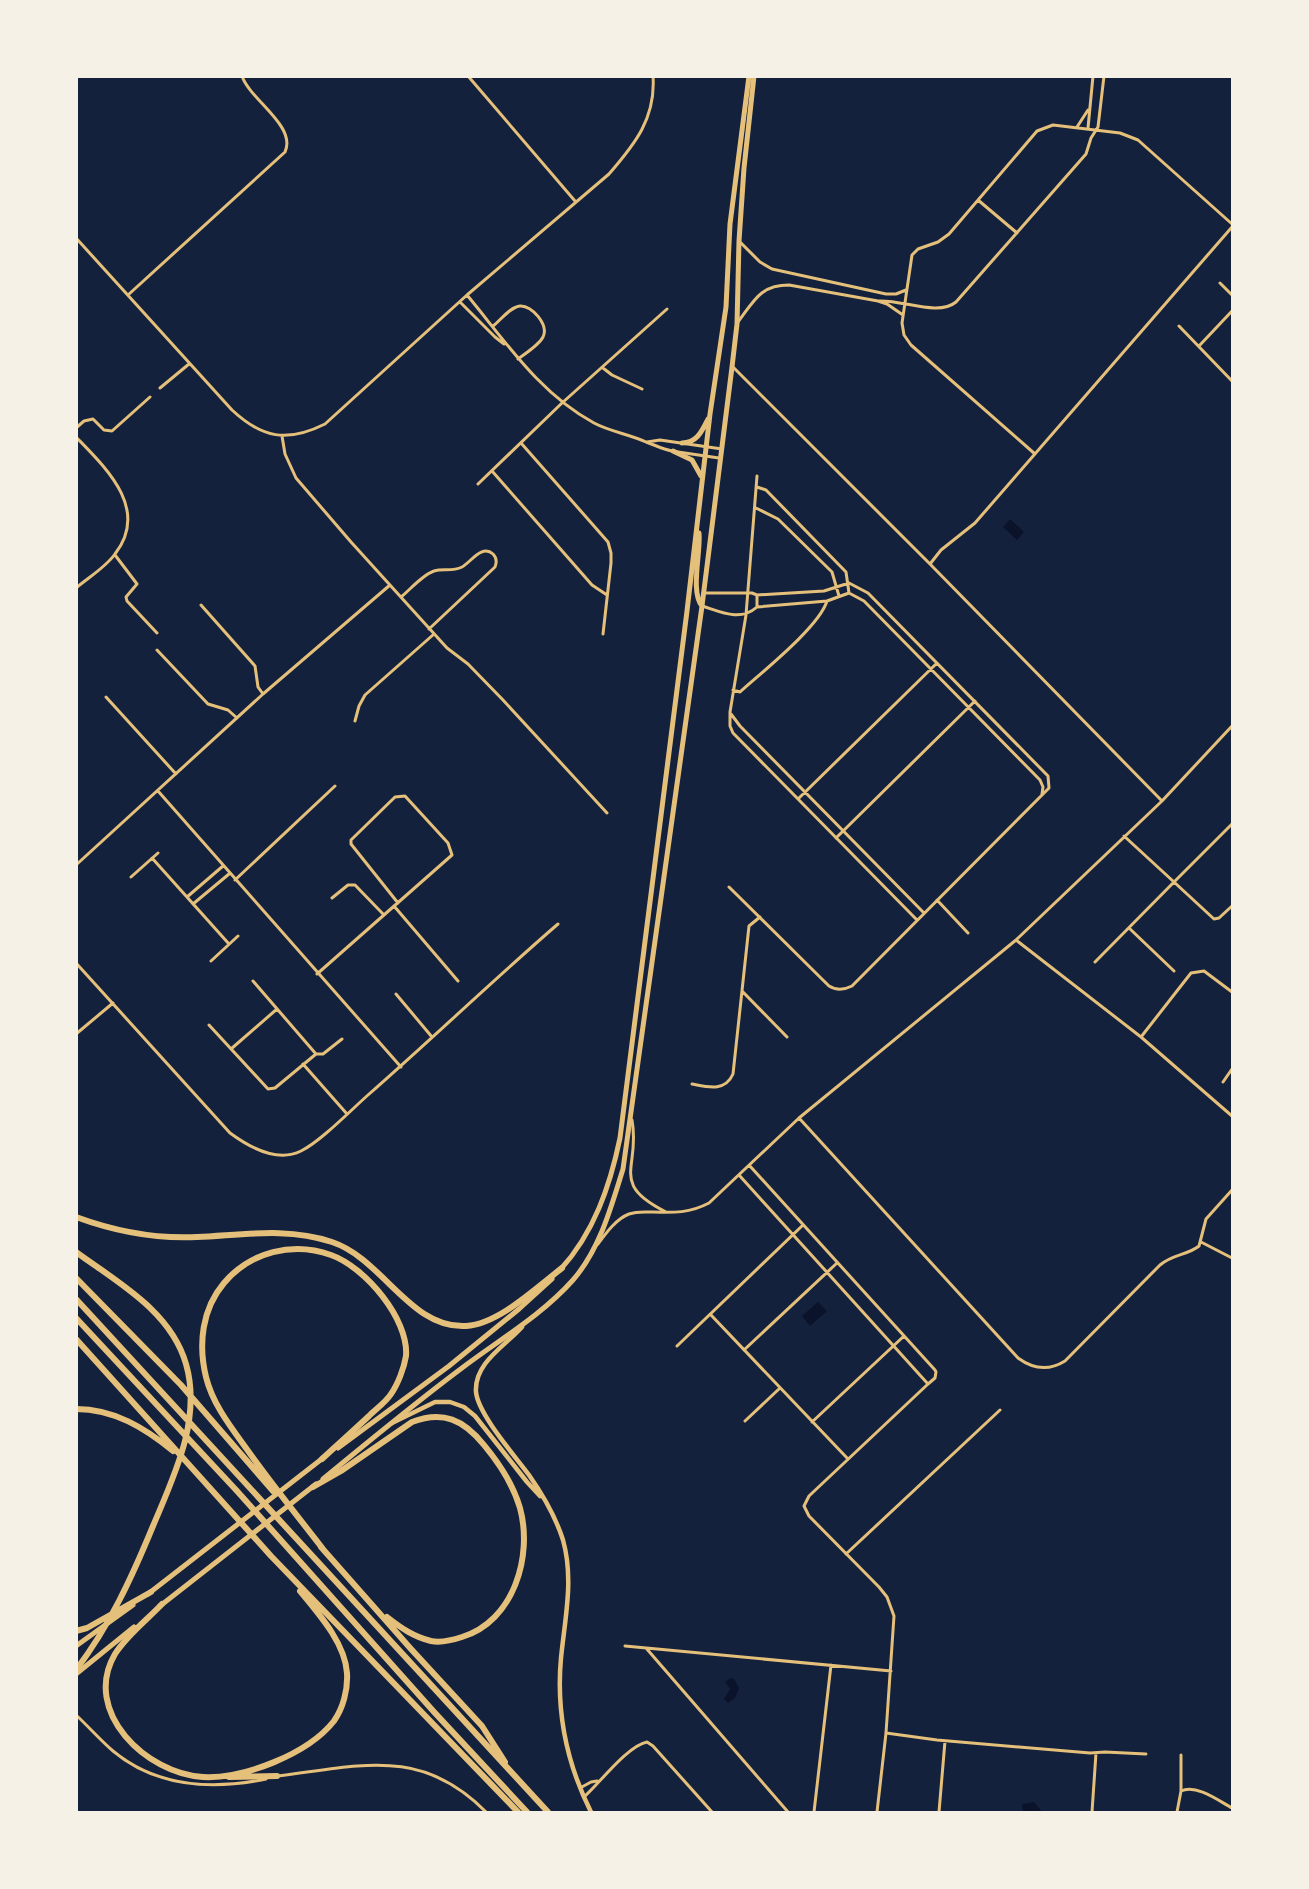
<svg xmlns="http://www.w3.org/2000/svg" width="1309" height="1889" viewBox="0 0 1309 1889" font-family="'Asap Condensed',sans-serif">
	<rect width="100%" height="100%" fill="#14213d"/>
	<path fill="#0b132b" d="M 1010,519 L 1024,532 L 1017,540 L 1003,527 Z
		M 818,1302 L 827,1311 L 810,1326 L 802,1316 Z
		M 731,1678 L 734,1679 L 739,1688 L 735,1698 L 728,1703 L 724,1699 L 730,1689 L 725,1682 Z
		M 1034,1802 L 1042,1812 L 1024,1812 L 1022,1807 L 1023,1804 Z"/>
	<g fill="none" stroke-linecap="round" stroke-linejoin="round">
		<path stroke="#e5c07b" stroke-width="3" d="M 468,76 L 575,201
			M 1077,127 L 1088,110
			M 1088,128 L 1093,76
			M 978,200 L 1017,233
			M 76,238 L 232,410 C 262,438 287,443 325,424 L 467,295 L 609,174 C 635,144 656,118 653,76
			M 739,241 L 760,262 L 772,269 L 886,294 L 896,294 L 906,290
			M 1220,283 L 1232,295
			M 128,295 L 285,152 C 297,126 250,100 242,76
			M 467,295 C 506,342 539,393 594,423 C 611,432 629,434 646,442 C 655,445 662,449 672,451
			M 878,301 C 901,299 938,317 956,302 L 1086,154 L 1091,138 L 1098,127 L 1104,76
			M 460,302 L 495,337 L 504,344
			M 738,322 C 754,301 760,285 789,285 L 878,301 L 887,304 L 903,315
			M 493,326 C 501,320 510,307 520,306 C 532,305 549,325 543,337 C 539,345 526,353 518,359
			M 1179,326 L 1232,381
			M 1199,346 L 1232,311
			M 733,367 L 930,564 L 1162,801
			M 603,368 L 612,375 L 642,389
			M 160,388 L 189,364
			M 76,428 L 84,421 L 93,419 L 104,430 L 112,431 L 150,397
			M 282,436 L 285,454 L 296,478 L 351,542 L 447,648 L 468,664 L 503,700 L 607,813
			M 76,437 C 106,468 150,509 115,554 C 106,567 89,577 76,588
			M 647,442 L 660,440 L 722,449
			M 521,443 L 608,542 L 611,553 L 611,563 L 603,634
			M 678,452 L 719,458
			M 1035,454 L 911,345 L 904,335 L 902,323 L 912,255 L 918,249 L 938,242 L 949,234 L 1037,131 L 1053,125 L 1120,133 L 1138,140 L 1232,224
			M 492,471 L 592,585 L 607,595
			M 757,476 L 746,615 L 730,712 L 730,726 L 733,733 L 917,920
			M 478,484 L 562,403 L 667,309
			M 757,487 L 766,490 L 846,572 L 849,593
			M 756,508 L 778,519 L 832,572 L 839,596
			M 115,555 L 137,584 L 126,597 L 127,601 L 157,633
			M 930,564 L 941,550 L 975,523 L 1232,227
			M 401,597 C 410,590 422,575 434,571 C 443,568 452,572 462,567 C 471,562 482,544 493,554 C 497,558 497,562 495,567 L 429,629
			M 201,605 L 255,666 L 258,687 L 263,694
			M 702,606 C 721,612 740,622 757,607 L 757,595 L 752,593 L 703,593
			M 757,607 L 827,601 L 849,593 L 864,601 L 1040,780 L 1043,787 L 1042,794
			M 157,650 L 208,704 L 228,710 L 237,718
			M 733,690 L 740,692 C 762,672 819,627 827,601
			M 106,697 L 176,774
			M 731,714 L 740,726 L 924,913
			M 355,721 L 359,706 L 365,695 L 434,634
			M 158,791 L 401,1067
			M 798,799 L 937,663
			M 1232,824 L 1174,882 L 1214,919 L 1219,918 L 1232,906
			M 836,838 L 975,701
			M 152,858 L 229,944
			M 76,865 L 263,694 L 390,585
			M 131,877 L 158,853
			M 235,880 L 335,786
			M 729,887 L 829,986 C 837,991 844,990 852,986 L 1049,788 L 1048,776 L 868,593 L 849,583 L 824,591 L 757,595
			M 187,897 L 223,866
			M 332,898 L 348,885 L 355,885 L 384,915
			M 937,900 L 968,933
			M 193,904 L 229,874
			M 394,906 L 458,981
			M 1129,928 L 1174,971
			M 1016,940 L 1141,1037 L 1232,1116
			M 211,961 L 238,936
			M 1095,962 L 1174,882 L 1124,836
			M 76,963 L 230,1133 C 249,1147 277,1163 301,1151 C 321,1141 351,1110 368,1095 C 432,1039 493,980 558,924
			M 317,974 L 452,855 L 448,843 L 405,796 L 395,797 L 351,840 L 351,844 L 398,903
			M 253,981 L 316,1054 L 323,1054 L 342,1039
			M 742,991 L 787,1037
			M 396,994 L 432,1037
			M 209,1025 L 268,1089 L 275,1088 L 316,1054
			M 76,1034 L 113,1003
			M 1141,1037 L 1191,973 L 1204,971 L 1232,992
			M 231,1049 L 277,1009
			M 303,1064 L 347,1114
			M 1223,1082 L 1232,1069
			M 692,1084 C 708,1087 725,1092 733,1074 L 749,926 L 760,917
			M 799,1118 L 1018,1358 C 1033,1369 1049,1371 1065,1361 L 1160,1265 C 1173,1254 1188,1255 1199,1246 L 1206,1219 L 1232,1190
			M 632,1120 C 641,1168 608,1183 666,1212
			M 739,1175 L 928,1384 L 935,1378 L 936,1372 L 935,1370 L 749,1165
			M 1201,1242 L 1232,1258
			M 598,1244 C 606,1233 616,1219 629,1214 C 637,1211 645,1212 653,1212 C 674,1213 690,1213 709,1203 L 799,1118 L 1016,940 L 1162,801 L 1232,726
			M 711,1315 L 848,1459
			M 677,1346 L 803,1225
			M 744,1350 L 837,1263
			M 745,1421 L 780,1388
			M 812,1422 L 904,1336
			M 846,1554 L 1000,1410
			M 625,1646 L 891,1671
			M 646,1648 L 788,1812
			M 76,1715 C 89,1727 100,1740 113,1751 C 156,1787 212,1790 266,1779
			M 886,1733 L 937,1740 L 1090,1753 L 1105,1752 L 1146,1754
			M 1181,1755 L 1181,1791
			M 278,1776 C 360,1766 421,1746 486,1812
			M 580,1788 L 591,1782 L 597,1781
			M 584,1797 C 599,1784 627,1746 647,1742 L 653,1746 L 712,1812
			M 814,1812 L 831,1665
			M 877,1812 L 886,1733 L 894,1616 L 887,1597 L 879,1587 L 809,1516 L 804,1506 L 809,1496 L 928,1384
			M 939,1812 L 945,1741
			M 1092,1812 L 1096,1753
			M 1177,1812 L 1181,1791 C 1197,1784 1219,1801 1232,1808"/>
		<path stroke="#e5c07b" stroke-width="4.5" d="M 522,1327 C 505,1346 474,1363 476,1392 C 478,1414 515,1456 529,1475 C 543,1495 556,1518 563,1540 C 574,1579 565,1618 561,1658 C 556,1712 567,1764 591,1812
			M 392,1423 L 435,1402 L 450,1402 L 464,1407 L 475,1416 L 527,1482 L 540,1496"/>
		<path stroke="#e5c07b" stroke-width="5" d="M 682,443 C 697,443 702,431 708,419
			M 673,451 L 692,460 L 701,476
			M 699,533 C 701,552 690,592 702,606
			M 560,1270 C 594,1233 610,1186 620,1138 L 687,611 L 710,414 L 726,307 L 730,224 L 749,76
			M 338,1448 L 449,1366 L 519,1309 L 552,1279
			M 323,1479 C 369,1441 415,1403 462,1368 C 499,1340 542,1315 573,1280 C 600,1249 611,1207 623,1169 L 702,606 L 732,367 L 737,324 L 739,241 L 744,168 L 754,76
			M 148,1594 L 323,1458
			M 160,1606 L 316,1484
			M 76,1646 L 133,1605
			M 76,1674 L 134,1627"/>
		<path stroke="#e5c07b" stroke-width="6" d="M 76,1217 C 114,1231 157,1239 197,1237 C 243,1235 287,1227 332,1242 C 383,1259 410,1329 466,1326 C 499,1324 537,1287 562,1268
			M 76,1252 C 117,1282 171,1311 186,1364 C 202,1419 174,1476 153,1526 C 132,1577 110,1625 76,1670
			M 76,1278 L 181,1385 L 273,1491
			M 76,1299 L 548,1812
			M 76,1318 L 237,1491 L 435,1713 L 527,1812
			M 76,1339 L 271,1556 L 518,1812
			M 76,1409 C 114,1409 145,1428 173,1451
			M 322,1459 C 337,1445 353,1431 369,1416 C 376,1409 386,1402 391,1394 C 398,1384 404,1368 406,1356 C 409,1319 365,1267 331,1255 C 293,1241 250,1252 224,1283 C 202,1309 198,1344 206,1377 C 213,1406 234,1431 251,1455 C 274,1487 299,1518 323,1549
			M 313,1487 L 341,1471 L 412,1422 C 443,1410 464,1420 484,1445 C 499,1463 513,1484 520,1508 C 533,1556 514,1621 462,1637 C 453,1640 441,1643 431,1641 C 414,1637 401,1628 387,1617
			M 321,1547 L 411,1649 L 482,1726 L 505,1762
			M 162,1604 C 147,1620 127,1635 115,1654 C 81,1712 147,1774 203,1777 C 244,1779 308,1754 334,1721 C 343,1708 348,1690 347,1673 C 345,1643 319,1614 300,1591
			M 76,1631 L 87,1628 L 151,1592
			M 229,1777 L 277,1776"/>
	</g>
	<rect width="1309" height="1889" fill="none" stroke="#f6f1e7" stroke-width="156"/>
</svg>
